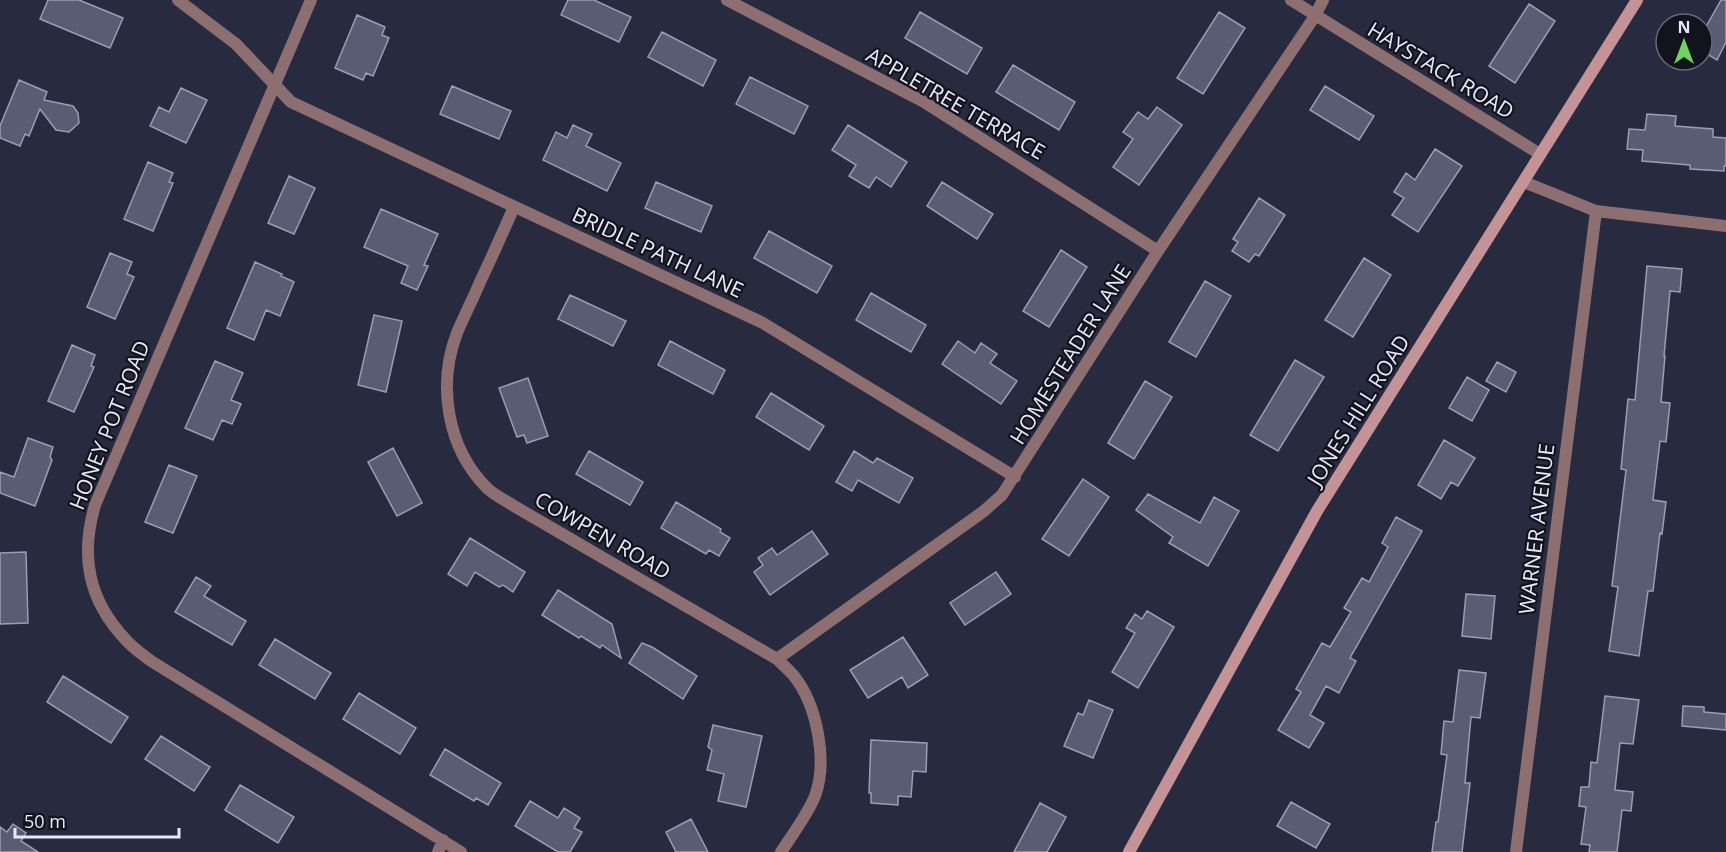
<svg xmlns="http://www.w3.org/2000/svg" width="1726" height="852" viewBox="0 0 1726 852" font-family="'Open Sans',sans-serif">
	<rect width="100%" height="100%" fill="#282a3f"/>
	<path fill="#5a5c75" stroke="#9a9db7" stroke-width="1.5" d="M 48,0 L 79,0 L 123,18 L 110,48 L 40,19 Z
		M 568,0 L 594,0 L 631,17 L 619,42 L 561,15 Z
		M 1721,0 L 1726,0 L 1726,42 L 1717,60 L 1702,51 L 1702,34 Z
		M 1529,4 L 1555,21 L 1515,83 L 1489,66 Z
		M 920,12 L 982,48 L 967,74 L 905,38 Z
		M 1219,12 L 1245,28 L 1203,94 L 1177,78 Z
		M 357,15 L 385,27 L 382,35 L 389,38 L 373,76 L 366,73 L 363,80 L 335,68 Z
		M 662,32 L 716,60 L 703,86 L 648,57 Z
		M 1013,65 L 1075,102 L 1059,130 L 996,92 Z
		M 750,77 L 808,106 L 794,134 L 736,104 Z
		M 19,80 L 47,92 L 44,100 L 73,106 L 78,113 L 79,123 L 69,132 L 56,130 L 40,109 L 29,136 L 25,134 L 20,146 L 0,138 L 0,126 Z
		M 452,86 L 511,111 L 499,139 L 440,114 Z
		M 1325,86 L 1374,116 L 1359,140 L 1310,110 Z
		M 181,88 L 207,100 L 186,143 L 150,126 L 159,107 L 169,112 Z
		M 1157,107 L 1182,125 L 1139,185 L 1113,167 L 1133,139 L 1123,132 L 1138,112 L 1148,119 Z
		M 1647,114 L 1676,116 L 1675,126 L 1713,129 L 1713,137 L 1726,138 L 1726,166 L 1724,166 L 1724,171 L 1690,169 L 1690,165 L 1642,161 L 1643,150 L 1627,149 L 1629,129 L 1645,130 Z
		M 573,125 L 592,134 L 586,146 L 621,163 L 607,191 L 543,160 L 556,132 L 567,138 Z
		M 848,125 L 907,162 L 891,187 L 876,177 L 869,188 L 849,176 L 856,165 L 832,150 Z
		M 1435,149 L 1462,166 L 1418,232 L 1392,215 L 1404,198 L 1394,192 L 1406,173 L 1415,180 Z
		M 148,162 L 173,173 L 169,182 L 173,183 L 153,231 L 124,219 Z
		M 289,176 L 315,188 L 294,234 L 268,223 Z
		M 656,182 L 712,206 L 701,232 L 645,208 Z
		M 942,182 L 993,214 L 977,239 L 927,206 Z
		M 1259,198 L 1285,215 L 1259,256 L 1255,254 L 1249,262 L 1232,251 L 1238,242 L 1233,239 Z
		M 381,209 L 438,234 L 424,265 L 428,266 L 417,290 L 401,283 L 408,266 L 364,247 Z
		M 769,231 L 832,266 L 817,293 L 754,258 Z
		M 1061,250 L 1087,267 L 1049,327 L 1023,311 Z
		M 110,253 L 132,262 L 127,274 L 134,277 L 115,319 L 87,307 Z
		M 1364,258 L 1391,275 L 1353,337 L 1325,320 Z
		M 255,262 L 282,274 L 281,276 L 294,282 L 280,316 L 266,310 L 254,340 L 227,328 Z
		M 1647,266 L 1682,269 L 1680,292 L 1670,291 L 1664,356 L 1665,356 L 1661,402 L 1670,403 L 1666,442 L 1660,441 L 1653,500 L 1666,502 L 1662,534 L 1660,533 L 1653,591 L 1648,591 L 1639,656 L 1609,651 L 1618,587 L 1612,586 L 1626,470 L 1621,469 L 1628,399 L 1635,400 Z
		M 1205,281 L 1231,296 L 1196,357 L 1169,342 Z
		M 871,293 L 926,325 L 911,352 L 856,320 Z
		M 570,295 L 626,321 L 613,346 L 558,319 Z
		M 374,315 L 402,321 L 386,392 L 358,385 Z
		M 670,341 L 725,370 L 713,394 L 658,365 Z
		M 958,341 L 975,353 L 981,343 L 997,354 L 990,363 L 1017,381 L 1001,404 L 942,364 Z
		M 72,345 L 95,355 L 91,366 L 94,367 L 74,412 L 48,401 Z
		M 1295,360 L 1324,377 L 1278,451 L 1250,435 Z
		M 215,361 L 243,373 L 231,400 L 241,404 L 232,424 L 222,420 L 213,440 L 185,428 Z
		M 1497,362 L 1516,372 L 1506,392 L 1486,381 Z
		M 1467,377 L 1489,390 L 1472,421 L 1449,408 Z
		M 528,378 L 548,436 L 527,443 L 524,435 L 517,437 L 499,388 Z
		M 1145,381 L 1172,397 L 1134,459 L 1108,443 Z
		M 771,393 L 824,426 L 809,450 L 756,417 Z
		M 28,438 L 53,447 L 50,457 L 52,460 L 35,506 L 0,493 L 0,472 L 14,477 Z
		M 1444,440 L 1475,458 L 1458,486 L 1451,482 L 1441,499 L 1418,485 Z
		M 393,448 L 422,503 L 397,516 L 368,462 Z
		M 589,451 L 643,482 L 630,505 L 576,474 Z
		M 854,451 L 873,463 L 877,458 L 913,478 L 899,503 L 858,480 L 852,491 L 836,482 Z
		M 169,465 L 197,476 L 173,533 L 145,522 Z
		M 1083,479 L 1109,497 L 1069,556 L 1042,539 Z
		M 1148,494 L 1200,523 L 1214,497 L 1239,511 L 1208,566 L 1169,543 L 1173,537 L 1136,510 Z
		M 676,502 L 721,529 L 720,532 L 730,538 L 719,556 L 709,550 L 706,554 L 661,528 Z
		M 1396,517 L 1422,531 L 1350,658 L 1356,661 L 1339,693 L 1326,686 L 1310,715 L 1324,723 L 1309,748 L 1278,730 L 1301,692 L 1296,689 L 1322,643 L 1330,647 L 1351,612 L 1344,608 L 1362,578 L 1369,582 L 1388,547 L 1382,543 Z
		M 812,531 L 828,554 L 770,595 L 754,572 L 763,565 L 758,558 L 772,548 L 777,555 Z
		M 470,538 L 525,572 L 513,592 L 503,585 L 499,587 L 475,572 L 467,586 L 448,574 Z
		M 26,552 L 28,623 L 0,624 L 0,553 Z
		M 996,572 L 1011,594 L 965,625 L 950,603 Z
		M 196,577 L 211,586 L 204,596 L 246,621 L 232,645 L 175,612 Z
		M 558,590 L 612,624 L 621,658 L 602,645 L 600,648 L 581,636 L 579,638 L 542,615 Z
		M 1466,594 L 1495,596 L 1491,639 L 1462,636 Z
		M 1147,611 L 1174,627 L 1138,688 L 1112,672 L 1135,633 L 1126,628 L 1135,614 L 1142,619 Z
		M 903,637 L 928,675 L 908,688 L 902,677 L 868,698 L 850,670 Z
		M 275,639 L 331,673 L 315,699 L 259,665 Z
		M 642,643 L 652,647 L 697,676 L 683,699 L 629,663 Z
		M 1459,670 L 1486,673 L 1480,718 L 1471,717 L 1465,783 L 1470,783 L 1462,852 L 1432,852 L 1436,822 L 1438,822 L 1447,755 L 1441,754 L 1444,721 L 1453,722 Z
		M 63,676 L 128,717 L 111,743 L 47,702 Z
		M 359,693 L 416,728 L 400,754 L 343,719 Z
		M 1605,696 L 1639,700 L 1633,744 L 1620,743 L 1615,790 L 1633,792 L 1631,811 L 1622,810 L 1617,852 L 1589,852 L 1590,845 L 1581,844 L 1586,807 L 1579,806 L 1581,787 L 1589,787 L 1591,762 L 1597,763 Z
		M 1089,700 L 1113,710 L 1093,758 L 1064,746 L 1078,713 L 1083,715 Z
		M 1683,706 L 1704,707 L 1704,712 L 1726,714 L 1726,730 L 1682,726 Z
		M 713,725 L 762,736 L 746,807 L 718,801 L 724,774 L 707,770 L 712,750 L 708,747 Z
		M 161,736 L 210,767 L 194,791 L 145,759 Z
		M 871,740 L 927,743 L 926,772 L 913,771 L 911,797 L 898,796 L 898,805 L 871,803 L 871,793 L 869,793 Z
		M 445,749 L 501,783 L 488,805 L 476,798 L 474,801 L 430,775 Z
		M 240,785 L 294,817 L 278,843 L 225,810 Z
		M 530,801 L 558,818 L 564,808 L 580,818 L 574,828 L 582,832 L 570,852 L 558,852 L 515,826 Z
		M 1291,802 L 1330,824 L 1316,848 L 1277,826 Z
		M 1040,803 L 1066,817 L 1047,852 L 1014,852 Z
		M 691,819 L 708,852 L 676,852 L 666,832 Z
		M 13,824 L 26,833 L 21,841 L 38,852 L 0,852 L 0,827 L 7,832 Z"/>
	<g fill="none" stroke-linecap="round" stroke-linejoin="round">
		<path stroke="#8d6e71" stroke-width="12" d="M 178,0 L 236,44 L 291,102 L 763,323 L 1015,477
			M 311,0 L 95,505 C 80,556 88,600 126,640 C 133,648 142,654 151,661 L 461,852
			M 727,0 L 924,102 L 1158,251
			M 1291,0 L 1540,154
			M 1524,182 L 1596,211 L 1726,226
			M 514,207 C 503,232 492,257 480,282 C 473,299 464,316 457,333 C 437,385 447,448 487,488 C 494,495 505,500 514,506 L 777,659 C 783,665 789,670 794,676 C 817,705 828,761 815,796 C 808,814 792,835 781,852
			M 777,659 L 984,511 L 1002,495 L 1158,251 L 1315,16 L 1323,0
			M 438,852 L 443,840
			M 1516,852 L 1596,211"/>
		<path stroke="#c49398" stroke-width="12" d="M 1129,852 L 1317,511 L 1637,0"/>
	</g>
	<g text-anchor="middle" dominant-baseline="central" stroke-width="4.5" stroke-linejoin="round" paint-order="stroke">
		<g font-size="21" fill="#e9eaf9" stroke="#13131d">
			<text transform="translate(1441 70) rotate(31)">HAYSTACK ROAD</text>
			<text transform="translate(956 103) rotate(30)">APPLETREE TERRACE</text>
			<text transform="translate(658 252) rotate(25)">BRIDLE PATH LANE</text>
			<text transform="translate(1070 354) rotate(-58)">HOMESTEADER LANE</text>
			<text transform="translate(1358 410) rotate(-58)">JONES HILL ROAD</text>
			<text transform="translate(109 425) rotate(-68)">HONEY POT ROAD</text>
			<text transform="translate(1536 529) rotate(-83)">WARNER AVENUE</text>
			<text transform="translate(603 535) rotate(30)">COWPEN ROAD</text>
		</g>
	</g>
	<g transform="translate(1684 42)"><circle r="28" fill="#13131d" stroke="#696975" stroke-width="1.5"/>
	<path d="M0-4.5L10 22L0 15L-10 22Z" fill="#6dd361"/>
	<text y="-9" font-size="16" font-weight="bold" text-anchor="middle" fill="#e9eaf9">N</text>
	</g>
	<path d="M15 828v9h164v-9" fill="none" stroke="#e9eaf9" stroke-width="3"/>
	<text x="24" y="828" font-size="18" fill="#e9eaf9" stroke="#13131d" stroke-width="4.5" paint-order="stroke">50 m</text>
</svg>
